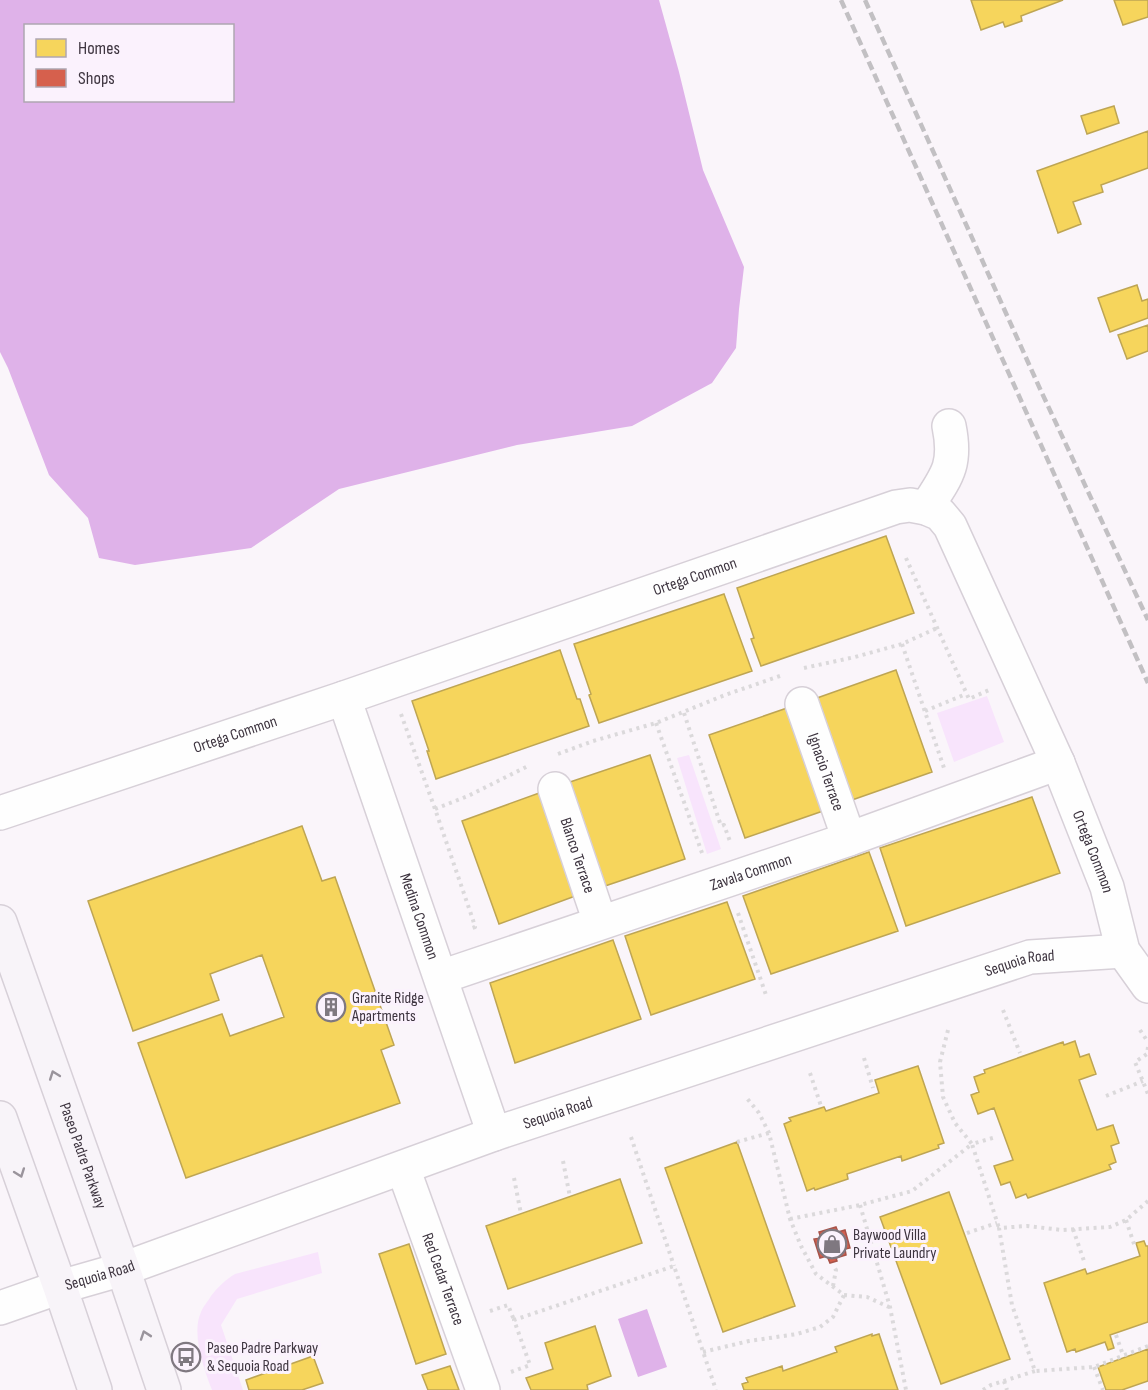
<svg xmlns="http://www.w3.org/2000/svg" width="1148" height="1390" viewBox="0 0 1148 1390" font-family="'Sofia Sans Condensed',sans-serif">
	<rect width="100%" height="100%" fill="#faf5fa"/>
	<path fill="#f8e4fc" d="M 987,696 L 1004,742 L 954,762 L 937,713 Z
		M 689,755 L 721,849 L 707,854 L 677,758 Z
		M 318,1252 L 322,1273 L 237,1299 L 221,1325 L 243,1390 L 212,1390 C 204,1369 191,1334 201,1312 C 203,1307 208,1301 211,1296 C 218,1287 225,1280 235,1274 Z"/>
	<path fill="#dfb2e9" fill-rule="evenodd" d="M 0,0 L 659,0 L 679,72 L 703,170 L 744,267 L 739,309 L 736,348 L 712,383 L 632,426 L 517,445 L 339,489 L 251,548 L 135,565 L 99,558 L 88,518 L 49,475 L 8,368 L 0,352 ZM 26,26 L 232,26 L 232,100 L 26,100 Z
		M 647,1309 L 667,1367 L 638,1377 L 618,1319 Z"/>
	<path fill="#f6d55c" stroke="#bea553" stroke-width="1.5" d="M 971,0 L 1063,0 L 1021,16 L 1022,21 L 1005,27 L 1003,22 L 981,30 Z
		M 1114,0 L 1148,0 L 1148,17 L 1123,25 Z
		M 1114,106 L 1119,123 L 1087,134 L 1081,116 Z
		M 1148,131 L 1148,168 L 1101,185 L 1103,192 L 1073,202 L 1081,224 L 1058,233 L 1037,171 Z
		M 1137,285 L 1142,301 L 1148,299 L 1148,318 L 1110,332 L 1098,298 Z
		M 1148,325 L 1148,351 L 1127,359 L 1118,335 Z
		M 886,536 L 914,613 L 761,666 L 751,639 L 754,638 L 737,588 Z
		M 724,594 L 752,671 L 599,723 L 589,695 L 591,694 L 574,644 Z
		M 560,650 L 577,699 L 580,699 L 589,726 L 436,779 L 427,751 L 429,751 L 412,701 Z
		M 896,670 L 932,772 L 852,800 L 817,698 Z
		M 787,708 L 823,811 L 745,838 L 709,735 Z
		M 650,755 L 685,859 L 605,886 L 570,782 Z
		M 542,792 L 578,895 L 499,924 L 462,821 Z
		M 1032,797 L 1060,873 L 906,926 L 880,848 Z
		M 302,826 L 322,881 L 335,877 L 394,1045 L 381,1050 L 400,1103 L 186,1178 L 138,1043 L 222,1014 L 230,1036 L 284,1017 L 262,955 L 210,974 L 219,1000 L 133,1031 L 88,901 Z
		M 869,852 L 898,931 L 771,974 L 743,896 Z
		M 727,902 L 755,979 L 651,1015 L 625,936 Z
		M 613,940 L 641,1019 L 515,1063 L 490,983 Z
		M 1075,1041 L 1080,1057 L 1089,1054 L 1096,1074 L 1079,1080 L 1097,1130 L 1113,1125 L 1119,1143 L 1111,1146 L 1116,1162 L 1109,1165 L 1111,1169 L 1028,1198 L 1026,1194 L 1016,1198 L 1010,1182 L 1001,1185 L 994,1166 L 1013,1160 L 994,1108 L 978,1114 L 971,1095 L 979,1092 L 974,1077 L 985,1073 L 984,1070 L 1063,1042 L 1064,1045 Z
		M 918,1066 L 944,1143 L 938,1145 L 939,1148 L 902,1161 L 901,1156 L 847,1174 L 848,1179 L 815,1190 L 814,1188 L 807,1191 L 784,1124 L 791,1121 L 789,1118 L 824,1107 L 826,1111 L 879,1093 L 875,1080 Z
		M 737,1142 L 795,1306 L 723,1332 L 665,1168 Z
		M 620,1179 L 642,1243 L 508,1289 L 486,1226 Z
		M 949,1192 L 1010,1359 L 941,1384 L 880,1217 Z
		M 1144,1241 L 1146,1246 L 1148,1246 L 1148,1322 L 1110,1335 L 1114,1348 L 1108,1350 L 1105,1342 L 1076,1352 L 1075,1349 L 1067,1352 L 1044,1283 L 1085,1269 L 1087,1274 L 1140,1256 L 1136,1243 Z
		M 409,1244 L 446,1354 L 416,1364 L 379,1254 Z
		M 595,1326 L 611,1376 L 587,1385 L 588,1390 L 531,1390 L 526,1378 L 553,1369 L 545,1343 Z
		M 872,1334 L 872,1336 L 879,1334 L 898,1390 L 744,1390 L 742,1384 L 748,1382 L 746,1378 L 782,1366 L 783,1371 L 837,1352 L 835,1347 Z
		M 1148,1349 L 1148,1381 L 1122,1390 L 1106,1390 L 1098,1367 Z
		M 313,1356 L 323,1383 L 302,1390 L 249,1390 L 246,1380 Z
		M 450,1366 L 459,1390 L 428,1390 L 422,1375 Z"/>
	<path fill="#d6604d" stroke="#a85349" stroke-width="1.5" d="M 836,1227 L 838,1232 L 845,1230 L 850,1248 L 845,1249 L 846,1255 L 836,1258 L 837,1261 L 830,1263 L 827,1256 L 820,1258 L 814,1239 L 821,1238 L 819,1232 Z"/>
	<g fill="none" stroke-linecap="round" stroke-linejoin="round">
		<g stroke="#d7d0d8" stroke-width="36">
			<g id="minor">
				<path d="M 926,508 C 947,476 957,465 949,426"/>
				<path id="s1" d="M 344,698 L 494,1134"/>
				<path id="s2" d="M 802,704 L 849,839"/>
				<path id="s3" d="M 555,789 L 600,922"/>
				<path id="s4" d="M 0,813 L 344,698 L 896,507 L 910,505 L 926,508 L 940,514 L 950,526 L 1058,763 L 1107,887 L 1123,951 L 1148,986"/>
				<path id="s5" d="M 441,977 L 849,839 L 1058,763"/>
				<path id="s6" d="M 403,1168 L 483,1390"/>
				<path id="s7" d="M 0,1308 L 60,1287 L 123,1269 L 494,1134 L 1030,957 L 1123,951"/>
			</g>
		</g>
		<g stroke="#d7d0d8" stroke-width="36">
			<g id="secondary">
				<path id="s8" d="M 0,922 L 123,1269 L 164,1390"/>
				<path d="M 0,1118 L 60,1287 L 95,1390"/>
			</g>
		</g>
		<path stroke="#dbd9db" stroke-width="4" stroke-dasharray="3 4.5" stroke-linecap="butt" d="M 906,558 L 969,699 L 989,690
			M 902,644 L 944,768
			M 804,668 L 855,657 L 902,644 L 937,628
			M 925,711 L 966,694
			M 684,713 L 721,826 L 724,825 L 731,844
			M 401,714 L 435,809 L 473,920 L 475,927 L 472,928
			M 656,723 L 702,853
			M 558,754 L 593,741 L 656,723 L 725,695 L 780,676
			M 435,809 L 468,796 L 528,766
			M 738,913 L 767,998
			M 1003,1010 L 1020,1053
			M 948,1030 L 940,1062 L 943,1097 L 955,1123 L 972,1144 L 996,1137
			M 1140,1030 L 1148,1042
			M 1148,1047 L 1147,1054 L 1135,1062 L 1148,1094
			M 864,1058 L 873,1088
			M 810,1073 L 821,1106
			M 1106,1096 L 1143,1081
			M 631,1137 L 674,1266
			M 737,1142 L 769,1133
			M 563,1161 L 570,1197
			M 514,1178 L 521,1214
			M 1148,1201 L 1126,1220 L 1110,1227 L 1062,1230 L 1027,1226 L 999,1228 L 1012,1305 L 1035,1371 L 1094,1367 L 1148,1346
			M 860,1205 L 890,1307 L 906,1390
			M 790,1219 L 860,1205 L 912,1191 L 972,1144 L 999,1228
			M 1126,1220 L 1135,1247
			M 1073,1229 L 1085,1264
			M 967,1233 L 997,1223
			M 833,1286 L 836,1270 L 833,1265
			M 844,1295 L 867,1297 L 889,1307
			M 490,1311 L 508,1305 L 514,1320
			M 1116,1335 L 1123,1355
			M 703,1352 L 749,1341 L 797,1334 L 820,1327 L 833,1317 L 844,1295 L 816,1274 L 801,1246 L 790,1219 L 769,1133 L 759,1113 L 745,1096
			M 1094,1367 L 1103,1390
			M 511,1372 L 530,1365 L 514,1320 L 674,1266 L 716,1390
			M 1004,1381 L 1007,1390
			M 983,1390 L 991,1385 L 1035,1371"/>
		<use href="#minor" stroke="#fefefe" stroke-width="33"/>
		<use href="#secondary" stroke="#f8f4f9" stroke-width="33"/>
		<path stroke="#c2c0c3" stroke-width="4.5" stroke-dasharray="9 4.5" stroke-linecap="butt" d="M 841,0 L 1148,683
			M 865,0 L 1041,391 L 1148,620"/>
	</g>
	<defs><path id="oneway-chevron" d="M-2-3.5L2.5 0L-2 3.5" fill="none" stroke-width="1.6" stroke-linecap="round" stroke-linejoin="round" transform="scale(1.5)"/></defs>
	<g stroke="#9a949c">
		<use href="#oneway-chevron" transform="translate(54 1075) rotate(-110)"/>
		<use href="#oneway-chevron" transform="translate(20 1173) rotate(70)"/>
		<use href="#oneway-chevron" transform="translate(145 1335) rotate(-109)"/>
	</g>
	<defs>
		<g id="building-ring" transform="scale(1.5)"><circle r="9.5" fill="#fbf2fd" stroke="#7f7880" stroke-width="1.5"/><path d="M-4-6H4V6H1V3H-1V6H-4ZM-2.5-4.3h1.7v1.8h-1.7ZM.8-4.3h1.7v1.8H.8ZM-2.5-1h1.7V.8h-1.7ZM.8-1h1.7V.8H.8Z" fill="#7f7880"/></g>
		<g id="shop-ring" transform="scale(1.5)"><circle r="9.5" fill="#fbf2fd" stroke="#7f7880" stroke-width="1.5"/><path d="M-5-2.5h2.3a2.7 3.5 0 0 1 5.4 0H5L5.5 6h-11ZM-1.5-2.5h3a1.5 2.3 0 0 0-3 0Z" fill="#7f7880"/></g>
		<g id="bus-ring" transform="scale(1.5)"><circle r="9.5" fill="#fbf2fd" stroke="#7f7880" stroke-width="1.5"/><path d="M-5-6H5V4H4V6H2V4H-2V6H-4V4H-5ZM-3.5-4V0h7V-4ZM-3.5 1.2v1.5H-2V1.2ZM2 1.2v1.5H3.5V1.2Z" fill="#7f7880"/></g>
	</defs>
	<g fill-rule="evenodd">
		<use href="#building-ring" x="331" y="1007"/>
		<use href="#shop-ring" x="832" y="1244"/>
		<use href="#bus-ring" x="186" y="1357"/>
	</g>
	<g text-anchor="middle" dominant-baseline="central" stroke-width="6" stroke-linejoin="round" paint-order="stroke">
		<g font-size="16" fill="#3d343f" stroke="#fbf2fd">
			<text stroke="none"><textPath href="#s4" startOffset="734">Ortega Common</textPath></text>
			<text stroke="none"><textPath href="#s4" startOffset="248">Ortega Common</textPath></text>
			<text stroke="none"><textPath href="#s2" startOffset="72">Ignacio Terrace</textPath></text>
			<text stroke="none"><textPath href="#s4" startOffset="1364">Ortega Common</textPath></text>
			<text stroke="none"><textPath href="#s3" startOffset="70">Blanco Terrace</textPath></text>
			<text stroke="none"><textPath href="#s5" startOffset="327">Zavala Common</textPath></text>
			<text stroke="none"><textPath href="#s1" startOffset="231">Medina Common</textPath></text>
			<text stroke="none"><textPath href="#s7" startOffset="1077">Sequoia Road</textPath></text>
			<text stroke="none"><textPath href="#s7" startOffset="591">Sequoia Road</textPath></text>
			<text stroke="none"><textPath href="#s8" startOffset="248">Paseo Padre Parkway</textPath></text>
			<text stroke="none"><textPath href="#s7" startOffset="105">Sequoia Road</textPath></text>
			<text stroke="none"><textPath href="#s6" startOffset="118">Red Cedar Terrace</textPath></text>
		</g>
		<g font-size="16" fill="#3d343f" stroke="#fbf2fd" text-anchor="start">
			<text x="352" y="998">Granite Ridge<tspan x="352" dy="18">Apartments</tspan></text>
			<text x="853" y="1235">Baywood Villa<tspan x="853" dy="18">Private Laundry</tspan></text>
			<text x="207" y="1348">Paseo Padre Parkway<tspan x="207" dy="18">&amp; Sequoia Road</tspan></text>
		</g>
	</g>
	<rect x="24" y="24" width="210" height="78" fill="#fbf2fd" stroke="#afa6b1" stroke-width="1.5"/>
	<rect x="36" y="39" width="30" height="18" fill="#f6d55c" stroke="#afa6b1" stroke-width="1.5"/>
	<text x="78" y="54" font-size="18" fill="#3d343f">Homes</text>
	<rect x="36" y="69" width="30" height="18" fill="#d6604d" stroke="#afa6b1" stroke-width="1.5"/>
	<text x="78" y="84" font-size="18" fill="#3d343f">Shops</text>
</svg>
